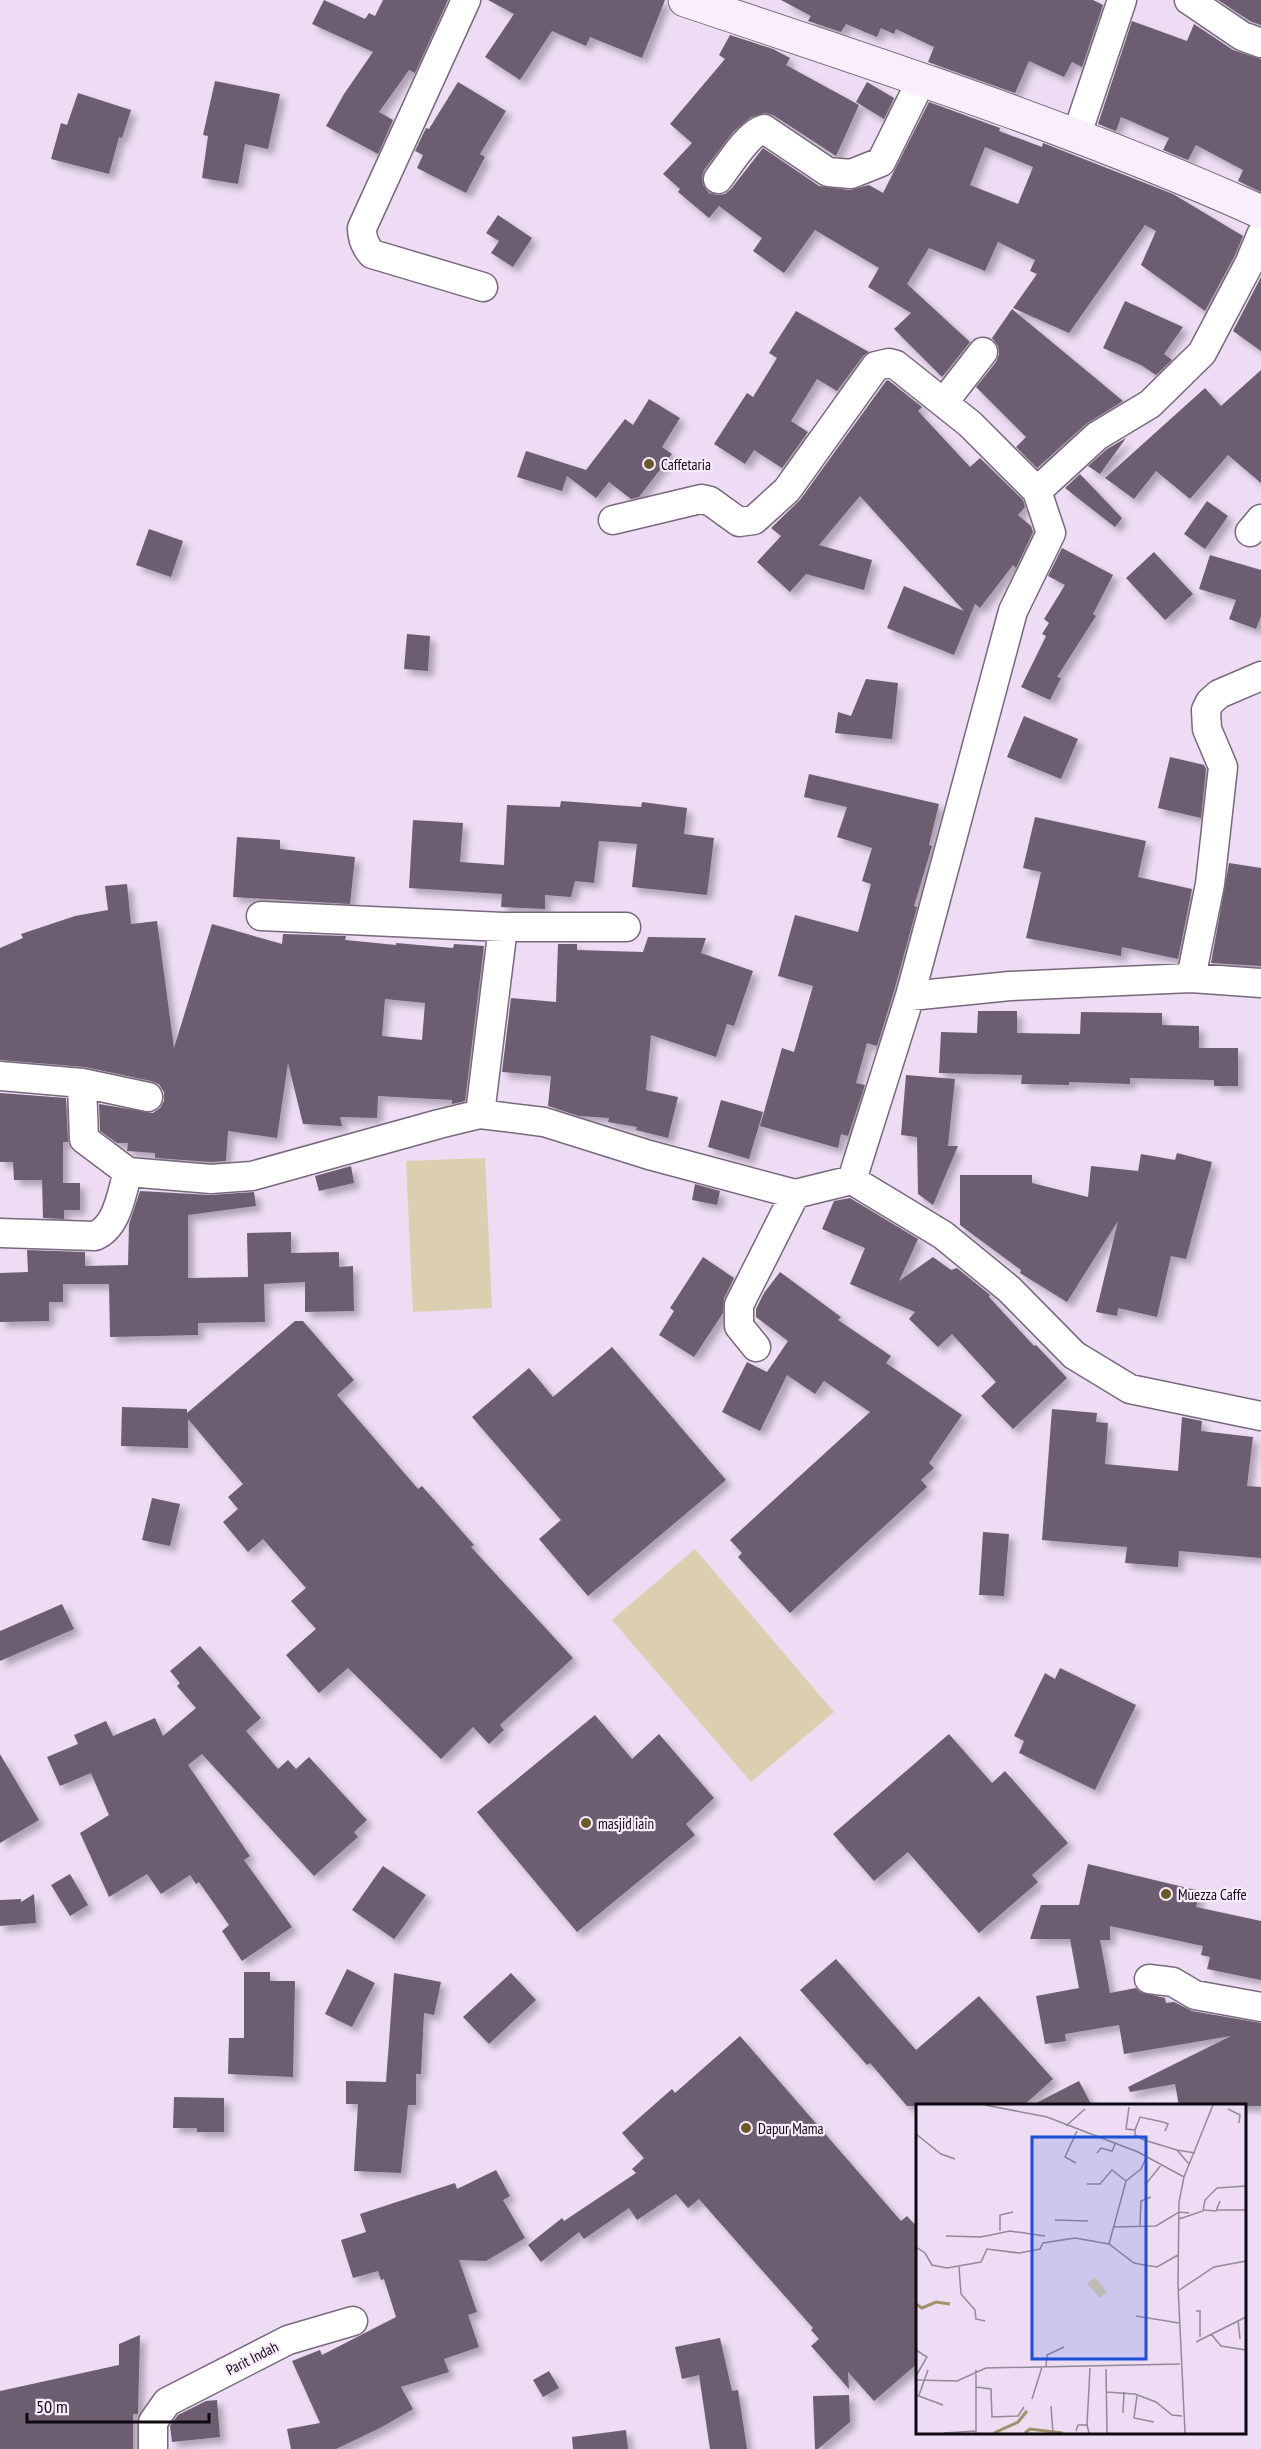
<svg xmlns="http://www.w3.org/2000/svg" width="1261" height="2449" viewBox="0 0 1261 2449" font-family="'PT Sans Narrow',sans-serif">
	<defs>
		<filter id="shadow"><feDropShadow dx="5.5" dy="5.5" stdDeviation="3" flood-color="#0004"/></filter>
	</defs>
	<rect width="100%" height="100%" fill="#eddcf3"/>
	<path fill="#dbcfaf" d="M 485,1158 L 492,1308 L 413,1312 L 406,1161 Z
		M 695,1549 L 834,1712 L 751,1782 L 612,1620 Z"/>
	<path fill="#6c5d71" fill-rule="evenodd" filter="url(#shadow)" d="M 324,0 L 365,19 L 369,13 L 375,16 L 383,0 L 448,0 L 415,73 L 409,70 L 379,112 L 393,120 L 378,154 L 326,126 L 344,94 L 373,52 L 312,24 Z
		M 488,0 L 665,0 L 642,58 L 590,37 L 586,46 L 552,31 L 520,80 L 485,57 L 514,14 Z
		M 781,0 L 1093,0 L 1103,5 L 1082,67 L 1072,62 L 1064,77 L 1029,61 L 1015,93 L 928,62 L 934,47 L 896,29 L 894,34 L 881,28 L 877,37 L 846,24 L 841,32 L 808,21 L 811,16 Z
		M 1218,0 L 1261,0 L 1261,25 L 1250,21 Z
		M 1132,21 L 1187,41 L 1194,24 L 1233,50 L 1261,59 L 1261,192 L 1238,181 L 1243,170 L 1196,145 L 1188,160 L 1163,150 L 1169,138 L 1121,117 L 1116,131 L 1098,124 Z
		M 730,35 L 773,49 L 790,58 L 786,65 L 859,105 L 836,156 L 773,115 L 765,113 L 751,117 L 733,132 L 704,170 L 702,177 L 703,185 L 709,193 L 717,195 L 725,194 L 731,189 L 763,148 L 819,186 L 850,190 L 869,185 L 883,193 L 929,102 L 1000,128 L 999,131 L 1042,147 L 1043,143 L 1173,194 L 1243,236 L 1235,255 L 1205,311 L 1141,265 L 1156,231 L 1145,225 L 1069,333 L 1013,308 L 1037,274 L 1030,271 L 1035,260 L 998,242 L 985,271 L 929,248 L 907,284 L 970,342 L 942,377 L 894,329 L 911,313 L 868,287 L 879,268 L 815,230 L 784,273 L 753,251 L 762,238 L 719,206 L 709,218 L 678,192 L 680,189 L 663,174 L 692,143 L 670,124 L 725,59 L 719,55 ZM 985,147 L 1033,167 L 1018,204 L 970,185 Z
		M 215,81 L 280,94 L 268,149 L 245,144 L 238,184 L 202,178 L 208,136 L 203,135 Z
		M 458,82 L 506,111 L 480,154 L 485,157 L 466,193 L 417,168 L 423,155 L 415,151 L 426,128 L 429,129 Z
		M 867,82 L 894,98 L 884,119 L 856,102 Z
		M 78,93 L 131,110 L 122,138 L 119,137 L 109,174 L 51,159 L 61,123 L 67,125 Z
		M 498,215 L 532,238 L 513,267 L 491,253 L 499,241 L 486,233 Z
		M 1261,277 L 1261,351 L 1233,331 Z
		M 1125,301 L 1183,327 L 1164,354 L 1172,360 L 1156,375 L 1141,365 L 1103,348 Z
		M 1012,309 L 1123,401 L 1086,424 L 1037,468 L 1016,447 L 1026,437 L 976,387 L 996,362 L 999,354 L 998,346 L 992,338 Z
		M 796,311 L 869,352 L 863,356 L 837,391 L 817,379 L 791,421 L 808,432 L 782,468 L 754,450 L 745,464 L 714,444 L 747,393 L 753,397 L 777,358 L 769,353 Z
		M 1261,370 L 1261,483 L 1228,455 L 1190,499 L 1156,471 L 1134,499 L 1105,478 L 1205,388 L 1221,406 Z
		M 888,380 L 922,407 L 918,411 L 970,467 L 980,458 L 1023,500 L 1025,507 L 1018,515 L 1031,526 L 1033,532 L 1016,568 L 1013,565 L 980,608 L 975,604 L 954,655 L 887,628 L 904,586 L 964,611 L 860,496 L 819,545 L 872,560 L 864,590 L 806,574 L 790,592 L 757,562 L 781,536 L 771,528 L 800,500 L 886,381 Z
		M 649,399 L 680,418 L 662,447 L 672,454 L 639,497 L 631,499 L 609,482 L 596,498 L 567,476 L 562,491 L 517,477 L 526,451 L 586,470 L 625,419 L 633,425 Z
		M 1126,438 L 1100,474 L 1088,466 L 1107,449 Z
		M 1080,474 L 1122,518 L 1115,527 L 1065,488 Z
		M 1207,501 L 1228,516 L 1205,549 L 1184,534 Z
		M 149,529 L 183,541 L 171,577 L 136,565 Z
		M 1062,548 L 1113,575 L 1093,614 L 1096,616 L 1057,677 L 1061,678 L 1050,700 L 1021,687 L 1046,636 L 1042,634 L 1049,623 L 1044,619 L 1065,585 L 1048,576 Z
		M 1154,552 L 1193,594 L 1165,620 L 1126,578 Z
		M 1210,555 L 1261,570 L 1261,616 L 1256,629 L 1229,619 L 1236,600 L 1199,589 Z
		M 407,634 L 430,636 L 428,671 L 404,669 Z
		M 866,679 L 898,683 L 892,739 L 835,733 L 838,712 L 851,716 Z
		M 1024,716 L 1078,739 L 1061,779 L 1007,757 Z
		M 1170,757 L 1204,765 L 1206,769 L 1201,818 L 1158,808 Z
		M 809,774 L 939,804 L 929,845 L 932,846 L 914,906 L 917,907 L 894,991 L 877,1046 L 867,1043 L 856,1083 L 865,1085 L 848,1136 L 841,1134 L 838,1148 L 760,1126 L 782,1048 L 794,1052 L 813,986 L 778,976 L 795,915 L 858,932 L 871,884 L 862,881 L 872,848 L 837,837 L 847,807 L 804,797 Z
		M 561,801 L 641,807 L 642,802 L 687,808 L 684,834 L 714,838 L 707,895 L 632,887 L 637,844 L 599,841 L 594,883 L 575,881 L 571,897 L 545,895 L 545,909 L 501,907 L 502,894 L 409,888 L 413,820 L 463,823 L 460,862 L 504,865 L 507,805 L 560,807 Z
		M 1035,817 L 1146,841 L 1138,877 L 1192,889 L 1178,959 L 1122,947 L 1121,956 L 1026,938 L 1041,872 L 1023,868 Z
		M 237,837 L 280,840 L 280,849 L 355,857 L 350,904 L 233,897 Z
		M 1229,863 L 1261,868 L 1261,966 L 1211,963 Z
		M 127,884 L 131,924 L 157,921 L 174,1048 L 212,924 L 282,944 L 283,934 L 346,936 L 345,940 L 396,945 L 396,943 L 453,948 L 454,944 L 484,946 L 465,1101 L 452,1104 L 452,1100 L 378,1096 L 377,1118 L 340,1117 L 342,1126 L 303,1124 L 288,1063 L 277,1138 L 228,1131 L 226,1161 L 211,1162 L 155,1158 L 155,1153 L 127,1151 L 128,1143 L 117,1143 L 100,1131 L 99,1104 L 153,1113 L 160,1108 L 164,1101 L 164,1092 L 159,1084 L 151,1081 L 85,1067 L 0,1060 L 0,948 L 23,938 L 21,934 L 75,916 L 108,910 L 105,886 ZM 385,999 L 425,1003 L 422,1040 L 382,1036 Z
		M 648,937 L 706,938 L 701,953 L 753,971 L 734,1026 L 727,1024 L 716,1057 L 651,1035 L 646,1090 L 678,1097 L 668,1138 L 636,1130 L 637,1127 L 608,1122 L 609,1118 L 579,1116 L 548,1106 L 551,1076 L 502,1072 L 511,998 L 556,1002 L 558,944 L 577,944 L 577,950 L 643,952 Z
		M 978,1011 L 1017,1011 L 1017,1033 L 1080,1034 L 1081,1012 L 1162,1013 L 1162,1025 L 1199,1026 L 1199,1048 L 1238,1048 L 1238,1086 L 1214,1086 L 1214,1080 L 1130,1078 L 1130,1084 L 1069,1082 L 1069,1085 L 1021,1084 L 1022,1075 L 939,1073 L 941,1032 L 977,1033 Z
		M 906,1075 L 955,1079 L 948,1146 L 958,1146 L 933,1205 L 918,1194 L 917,1137 L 901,1135 Z
		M 0,1093 L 66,1098 L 68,1142 L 63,1142 L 63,1183 L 80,1183 L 80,1210 L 64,1210 L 64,1219 L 43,1218 L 42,1180 L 14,1180 L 13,1162 L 0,1162 Z
		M 721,1100 L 763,1112 L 749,1159 L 708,1147 Z
		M 1177,1153 L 1212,1162 L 1186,1259 L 1171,1256 L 1157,1317 L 1118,1308 L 1117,1316 L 1096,1312 L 1118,1221 L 1067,1302 L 1020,1273 L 1021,1270 L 960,1225 L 960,1175 L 1032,1175 L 1032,1183 L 1088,1197 L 1091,1166 L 1138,1171 L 1141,1154 L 1175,1160 Z
		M 351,1166 L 354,1183 L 319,1191 L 315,1176 Z
		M 695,1184 L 720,1191 L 717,1205 L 692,1200 Z
		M 140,1191 L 210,1195 L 254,1192 L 256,1206 L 188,1215 L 188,1278 L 248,1277 L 247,1233 L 291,1232 L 291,1253 L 339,1252 L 339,1267 L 353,1266 L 354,1311 L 305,1312 L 305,1282 L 264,1284 L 265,1322 L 198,1323 L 198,1335 L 110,1337 L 109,1284 L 63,1284 L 63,1302 L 49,1302 L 49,1321 L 0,1322 L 0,1273 L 28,1272 L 27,1250 L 85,1252 L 85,1266 L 128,1265 L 129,1224 Z
		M 850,1198 L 918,1239 L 899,1281 L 933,1257 L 951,1270 L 957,1268 L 990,1295 L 989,1297 L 1034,1346 L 1036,1345 L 1067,1378 L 1013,1429 L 981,1396 L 996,1382 L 952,1334 L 938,1347 L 909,1319 L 915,1312 L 850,1284 L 865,1248 L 822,1229 L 834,1201 Z
		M 703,1257 L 734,1278 L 724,1298 L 723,1313 L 694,1357 L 659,1335 L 674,1311 L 670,1308 Z
		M 780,1272 L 841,1317 L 838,1320 L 891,1356 L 886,1363 L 962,1415 L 929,1463 L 934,1468 L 921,1480 L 927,1487 L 790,1613 L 738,1557 L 742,1553 L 730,1540 L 870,1412 L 824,1381 L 815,1394 L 787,1375 L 760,1431 L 722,1412 L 747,1362 L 767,1372 L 788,1341 L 756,1317 L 756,1309 L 764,1293 Z
		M 295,1321 L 303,1321 L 354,1380 L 337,1395 L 418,1489 L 422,1486 L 474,1545 L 471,1547 L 573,1658 L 500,1725 L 504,1730 L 489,1744 L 473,1727 L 441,1759 L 348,1668 L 319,1693 L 286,1655 L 316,1629 L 291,1601 L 306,1588 L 263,1539 L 248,1552 L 223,1522 L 238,1509 L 228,1497 L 243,1484 L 188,1419 L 188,1448 L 121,1446 L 122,1407 L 187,1409 L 187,1413 Z
		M 612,1347 L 726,1480 L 588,1596 L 539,1539 L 561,1520 L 472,1417 L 529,1368 L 553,1397 Z
		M 1052,1409 L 1097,1413 L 1096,1422 L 1108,1423 L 1105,1464 L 1178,1471 L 1182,1417 L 1202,1421 L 1201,1431 L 1253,1437 L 1247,1486 L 1261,1487 L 1261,1558 L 1179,1551 L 1178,1567 L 1125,1563 L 1127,1547 L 1042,1540 Z
		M 152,1498 L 180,1504 L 170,1546 L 142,1540 Z
		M 983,1532 L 1009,1534 L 1004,1596 L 979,1595 Z
		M 62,1604 L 74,1629 L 0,1661 L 0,1631 Z
		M 200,1646 L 261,1718 L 246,1731 L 278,1769 L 288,1760 L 296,1769 L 309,1757 L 367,1820 L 354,1832 L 358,1837 L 314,1876 L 202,1754 L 188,1765 L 250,1856 L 244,1860 L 292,1927 L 242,1961 L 222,1931 L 229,1925 L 199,1882 L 196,1884 L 190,1875 L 161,1894 L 147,1874 L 109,1897 L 80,1833 L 109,1815 L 91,1773 L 60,1786 L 47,1757 L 78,1744 L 74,1735 L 106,1721 L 113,1736 L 155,1718 L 163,1736 L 196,1708 L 177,1686 L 180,1683 L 170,1671 Z
		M 1060,1668 L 1136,1705 L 1095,1790 L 1019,1753 L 1024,1741 L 1014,1736 L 1045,1673 L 1055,1679 Z
		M 595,1715 L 632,1759 L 659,1734 L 714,1798 L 686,1824 L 695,1835 L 577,1932 L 477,1812 Z
		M 949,1734 L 992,1783 L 1005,1771 L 1068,1843 L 1032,1875 L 1038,1882 L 979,1933 L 908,1852 L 874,1881 L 833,1834 Z
		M 0,1754 L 39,1820 L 0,1843 Z
		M 1088,1864 L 1200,1891 L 1196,1907 L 1261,1921 L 1261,1980 L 1207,1969 L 1210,1957 L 1201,1955 L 1203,1946 L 1110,1926 L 1110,1940 L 1100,1940 L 1110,1993 L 1136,1988 L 1140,1992 L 1165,1998 L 1166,2003 L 1174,2002 L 1192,2011 L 1261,2023 L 1261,2106 L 1179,2106 L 1175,2084 L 1130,2092 L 1128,2087 L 1231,2036 L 1124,2054 L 1119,2025 L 1065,2034 L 1066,2041 L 1045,2044 L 1036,1996 L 1079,1988 L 1070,1939 L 1030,1939 L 1041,1905 L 1079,1905 Z
		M 383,1866 L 426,1895 L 393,1941 L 394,1939 L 352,1910 Z
		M 70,1874 L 88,1905 L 70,1916 L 51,1885 Z
		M 34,1894 L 36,1923 L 0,1926 L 0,1900 L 21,1899 L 21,1902 Z
		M 836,1959 L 916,2050 L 979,1996 L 1053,2079 L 1023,2106 L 907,2106 L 870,2063 L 867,2065 L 800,1990 Z
		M 347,1969 L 375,1983 L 352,2027 L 325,2014 Z
		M 244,1972 L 270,1972 L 270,1981 L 295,1981 L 293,2077 L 228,2074 L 229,2038 L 244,2038 Z
		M 394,1973 L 441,1982 L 434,2015 L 424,2013 L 421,2074 L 416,2074 L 416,2105 L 408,2105 L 401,2173 L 354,2171 L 358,2104 L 346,2104 L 346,2081 L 386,2082 Z
		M 511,1973 L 536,2000 L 489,2044 L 463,2017 Z
		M 740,2036 L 901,2221 L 907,2216 L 918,2228 L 918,2363 L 874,2401 L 848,2372 L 849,2389 L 811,2346 L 819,2339 L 811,2330 L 813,2328 L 699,2199 L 688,2208 L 676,2194 L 637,2220 L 629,2208 L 584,2239 L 579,2232 L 541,2262 L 528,2245 L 562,2218 L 564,2221 L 636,2173 L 632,2169 L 644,2158 L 622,2133 L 672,2089 L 675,2093 Z
		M 1079,2081 L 1092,2106 L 1030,2106 Z
		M 174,2097 L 224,2098 L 224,2132 L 197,2132 L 197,2128 L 173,2128 Z
		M 496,2170 L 510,2196 L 503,2200 L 525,2238 L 486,2261 L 459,2260 L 477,2312 L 468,2315 L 479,2347 L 444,2359 L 449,2372 L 401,2387 L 413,2409 L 382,2427 L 336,2449 L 291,2449 L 287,2429 L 320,2423 L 292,2361 L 320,2350 L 322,2355 L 396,2317 L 384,2279 L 381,2280 L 378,2271 L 353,2278 L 341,2240 L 366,2232 L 360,2214 L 455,2183 L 457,2189 Z
		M 140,2335 L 138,2414 L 133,2414 L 133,2449 L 0,2449 L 0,2391 L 119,2365 L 119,2344 Z
		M 720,2338 L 732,2391 L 738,2390 L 747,2449 L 710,2449 L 699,2375 L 682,2379 L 675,2347 Z
		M 549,2371 L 559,2388 L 543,2397 L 533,2380 Z
		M 849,2395 L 850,2422 L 818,2449 L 815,2449 L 813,2396 Z
		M 217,2400 L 220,2437 L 172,2442 L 170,2426 L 178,2415 L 206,2401 Z
		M 626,2430 L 628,2449 L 573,2449 L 572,2437 Z"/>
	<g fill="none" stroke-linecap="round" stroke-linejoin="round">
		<g stroke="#77687c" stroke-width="31">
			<path id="street" d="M 466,0 L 362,228 C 362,239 365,246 372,254 L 483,287
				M 1189,0 L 1242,36 L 1261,43
				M 1076,137 L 1122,0
				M 718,179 C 729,165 748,133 764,129 L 828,172 L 851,174 L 881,162 L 922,79
				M 944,402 L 983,352
				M 1037,491 L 1097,436 L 1150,404 L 1202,353 L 1250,262 L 1261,235
				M 613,520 L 701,499 L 710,501 L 739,522 L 754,520 L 787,490 L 876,366 L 889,363 L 896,365 L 970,424 L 1037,491 L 1051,533 L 1013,611 L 910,996 L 852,1180
				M 1250,532 L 1261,519
				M 261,916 L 503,927 L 626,927
				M 1191,978 L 1210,884 L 1223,767 L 1207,729 L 1206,710 L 1210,702 L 1219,694 L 1261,676
				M 910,996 L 1010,986 L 1191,978 L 1261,983
				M 0,1076 L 82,1083 L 148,1097
				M 82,1083 L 84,1139 L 128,1172
				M 480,1114 L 503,927
				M 0,1233 L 95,1236 C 118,1226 121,1194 128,1172 L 211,1179 L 252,1176 L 439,1124 L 480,1114 L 544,1122 L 649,1155 L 795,1194 L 852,1180 L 943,1235 L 1009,1289 L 1074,1355 L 1130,1389 L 1261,1416
				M 756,1347 L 739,1326 L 739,1305 L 795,1194
				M 1149,1979 L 1173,1982 L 1195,1995 L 1261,2007
				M 153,2449 L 153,2422 L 167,2402 L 288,2340 L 353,2321"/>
		</g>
		<g stroke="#77687c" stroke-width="35">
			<path id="secondary" d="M 685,0 C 879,65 1075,128 1261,212"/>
		</g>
		<use href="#street" stroke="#fff" stroke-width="28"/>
		<use href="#secondary" stroke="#f9effc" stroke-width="33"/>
	</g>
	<g fill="#6b5927" stroke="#f9ebfd" stroke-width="2">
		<circle cx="649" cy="464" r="6"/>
		<circle cx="586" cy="1823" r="6"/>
		<circle cx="1166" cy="1894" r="6"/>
		<circle cx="746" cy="2128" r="6"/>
	</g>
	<g text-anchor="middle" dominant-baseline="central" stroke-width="4.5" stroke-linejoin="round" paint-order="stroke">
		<g font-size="15" fill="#0f0911" stroke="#f9ebfd" text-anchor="start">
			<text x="661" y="464">Caffetaria</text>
			<text x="598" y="1823">masjid iain</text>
			<text x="1178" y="1894">Muezza Caffe</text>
			<text x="758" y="2128">Dapur Mama</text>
		</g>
		<g font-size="15" fill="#0f0911" stroke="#f9ebfd">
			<text transform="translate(252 2358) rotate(-27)">Parit Indah</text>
		</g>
	</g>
	<g transform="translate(916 2104)">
		<rect width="330" height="330" fill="#eddcf3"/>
		<path d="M 179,173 L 191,188 L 184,194 L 171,180 Z" fill="#dbcfaf"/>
		<path fill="none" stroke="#a2926b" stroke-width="3" d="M 0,200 L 6,204 L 20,198 L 34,200M 78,329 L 102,318 L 111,307M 109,329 L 114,325 L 147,329"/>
		<path fill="none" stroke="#948899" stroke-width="1.5" d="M 69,1 L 131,13 L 222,48 L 268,73M 213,3 L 210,25 L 219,26 L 219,31 L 228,36 L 261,46M 312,5 L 324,11 L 323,19M 150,22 L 169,5M 219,26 L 224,13 L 247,18 L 252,20 L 249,27M 0,30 L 25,50 L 39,55M 181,49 L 185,44 L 196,47 L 199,40M 160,59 L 149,53 L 161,27M 273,60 L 261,46 L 279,49M 171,80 L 184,80 L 196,66 L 210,77M 229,81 L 246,60M 288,106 L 300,107 L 304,97M 300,106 L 330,106M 263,115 L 287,107 L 289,96 L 301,84 L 330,82M 139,116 L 172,117M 224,121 L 225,97 L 235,93M 198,123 L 240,122 L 263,108 L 273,109M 84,127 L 84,111 L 97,108M 30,132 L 65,133 L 94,127 L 129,132M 193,140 L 210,77 L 225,65 L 231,52M 0,143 L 9,149 L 16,161 L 31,164 L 65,158 L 71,145 L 103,149 L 124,145 L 127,139 L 159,134 L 193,140 L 218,159 L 228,161 L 241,163 L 262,151M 43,163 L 45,190 L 59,206 L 60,215 L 69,217M 262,187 L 298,163 L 330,157M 280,207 L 284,207 L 284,233M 220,212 L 263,219M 322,216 L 324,235M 295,230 L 305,242 L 330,246M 280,238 L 330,213M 0,246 L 11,253 L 0,272M 130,263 L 131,251 L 148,243M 190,265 L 191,329M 60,266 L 60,329M 0,276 L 41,277 L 70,264 L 264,260M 60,283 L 75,285 L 76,313 L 102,312 L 108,303M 190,288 L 219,290 L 240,298 L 256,311 L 266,312M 0,291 L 27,301M 3,291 L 12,266M 221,292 L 218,314 L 238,318M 116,295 L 126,263M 135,302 L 137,329M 207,309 L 208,288M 171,321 L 174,264M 160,327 L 162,321 L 171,321 L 173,329M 28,329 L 60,327M 269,329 L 262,181 L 263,98 L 268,73 L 297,1"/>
		<path fill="#1d4ed8" fill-opacity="0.15" stroke="#1d4ed8" stroke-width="3" d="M 116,33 L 230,33 L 230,255 L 116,255 Z"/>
		<rect width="330" height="330" fill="none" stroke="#0f0911" stroke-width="3"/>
	</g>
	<path d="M27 2413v9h182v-9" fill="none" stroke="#0f0911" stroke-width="3"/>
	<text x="36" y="2413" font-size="18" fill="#0f0911" stroke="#f9ebfd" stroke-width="4.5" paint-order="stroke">50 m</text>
</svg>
